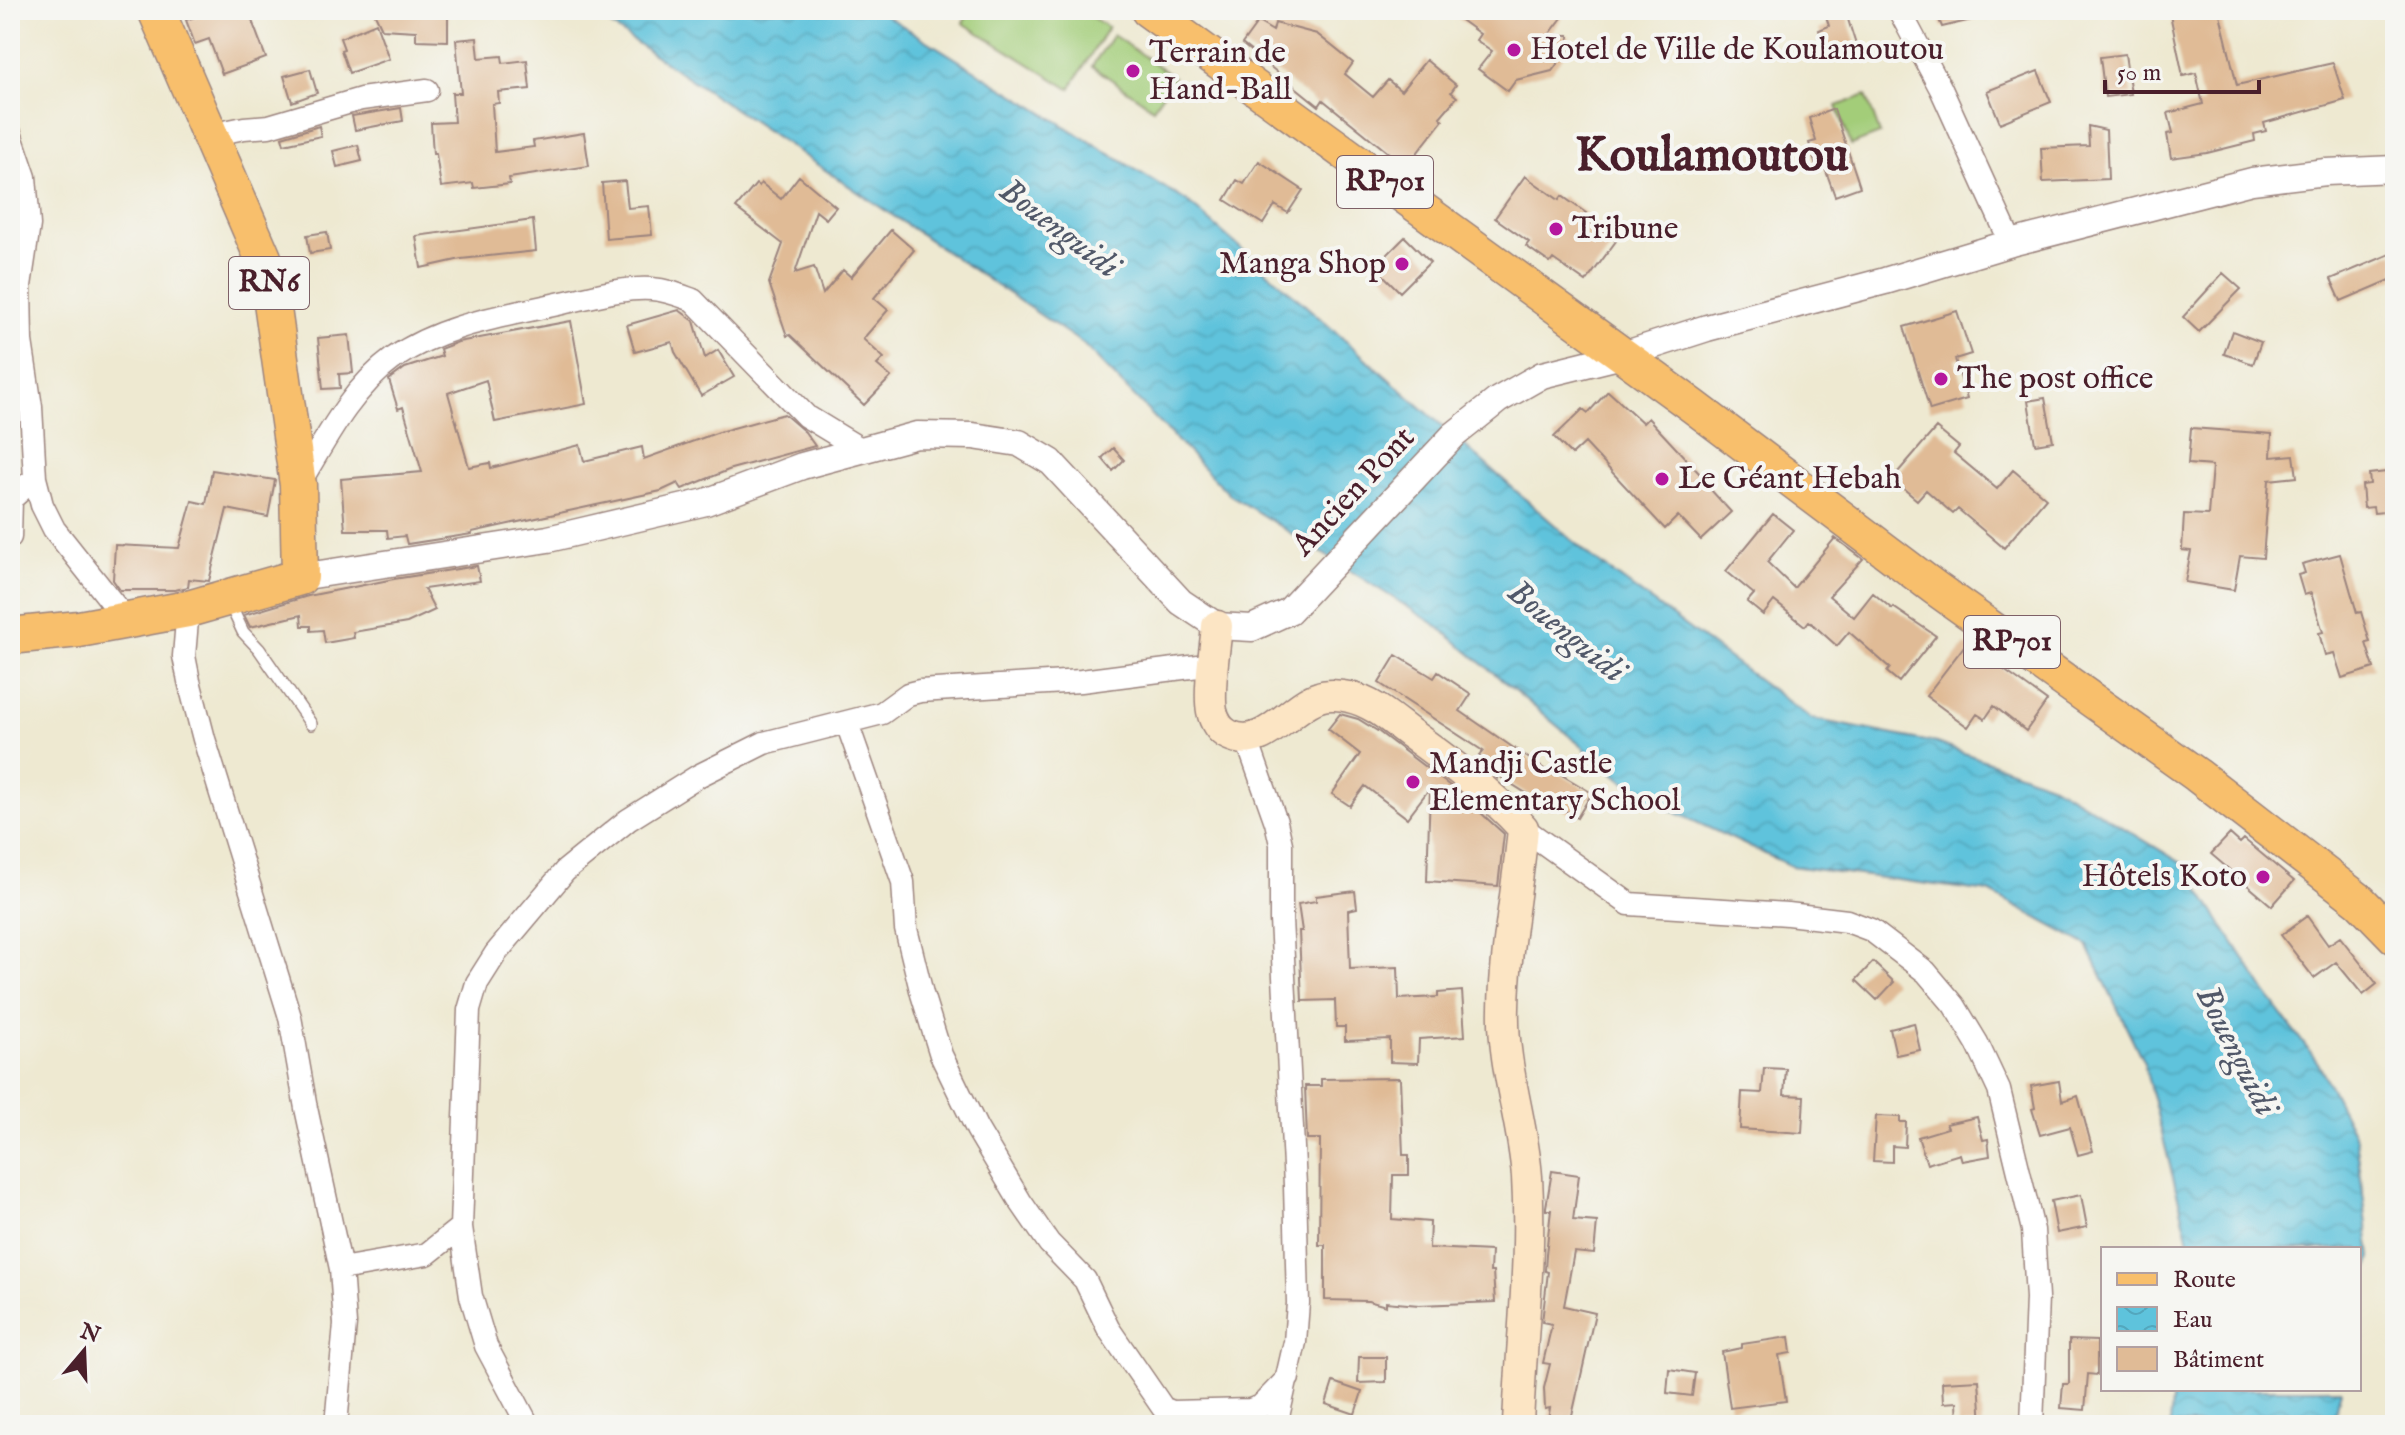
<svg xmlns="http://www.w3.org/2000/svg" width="2405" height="1435" viewBox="0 0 2405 1435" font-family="'IM FELL English',serif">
	<defs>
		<pattern id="water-waves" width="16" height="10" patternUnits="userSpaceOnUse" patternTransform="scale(2)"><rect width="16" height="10" fill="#5ec3dc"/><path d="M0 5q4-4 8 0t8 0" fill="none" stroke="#53a7bd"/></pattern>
	</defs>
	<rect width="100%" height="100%" fill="#f6f6f2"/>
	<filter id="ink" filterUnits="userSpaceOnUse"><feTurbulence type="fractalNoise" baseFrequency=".0125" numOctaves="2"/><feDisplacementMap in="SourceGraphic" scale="16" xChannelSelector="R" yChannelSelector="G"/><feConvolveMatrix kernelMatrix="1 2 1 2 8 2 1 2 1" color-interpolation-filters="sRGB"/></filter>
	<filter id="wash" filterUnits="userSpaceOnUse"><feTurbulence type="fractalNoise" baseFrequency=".006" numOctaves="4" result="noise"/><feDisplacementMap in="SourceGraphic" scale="32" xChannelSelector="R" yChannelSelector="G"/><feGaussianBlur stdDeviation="1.8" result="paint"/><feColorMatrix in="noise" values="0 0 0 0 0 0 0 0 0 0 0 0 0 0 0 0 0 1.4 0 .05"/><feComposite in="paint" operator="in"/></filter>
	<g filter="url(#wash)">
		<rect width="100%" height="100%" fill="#eee9d1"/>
		<path fill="#a3cd79" stroke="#767652" stroke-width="2" d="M 971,10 L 1080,10 L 1108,27 L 1070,89 L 963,23 Z
			M 1113,35 L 1174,77 L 1153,108 L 1092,66 Z
			M 1866,95 L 1880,134 L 1851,145 L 1837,106 Z"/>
		<path fill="url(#water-waves)" stroke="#547184" stroke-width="2" d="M 588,10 L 877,10 L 1188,202 L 1591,557 L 1812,719 L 1936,743 L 2053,785 L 2183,864 L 2266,993 L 2318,1063 L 2356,1138 L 2371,1257 L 2359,1310 L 2359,1249 L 2188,1249 L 2189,1240 L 2144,1063 L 2087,945 L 1989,892 L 1791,866 L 1644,798 L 1436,625 L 1229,494 L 1082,343 Z
			M 2173,1389 L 2341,1389 L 2333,1425 L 2170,1425 Z"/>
		<g id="blocks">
			<path fill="#e0bb96" d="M 199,10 L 248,10 L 266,58 L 222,74 L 209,39 L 195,44 L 186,20 L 200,15 Z
				M 373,10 L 448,10 L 448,41 L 416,40 L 416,31 L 382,29 Z
				M 1447,10 L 1568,10 L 1549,35 L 1569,35 L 1569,48 L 1552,71 L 1516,80 L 1508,91 L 1478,69 L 1492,51 L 1476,40 L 1480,34 Z
				M 1824,10 L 1845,10 L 1857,48 L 1828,57 L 1819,30 L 1829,26 Z
				M 1935,10 L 1988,10 L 1988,16 L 1942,27 Z
				M 2194,10 L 2219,10 L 2237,85 L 2333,63 L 2345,100 L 2264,123 L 2266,131 L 2254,134 L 2255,141 L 2207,153 L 2171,158 L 2167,134 L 2173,133 L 2168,113 L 2203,104 L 2196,73 L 2183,76 L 2170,14 Z
				M 1258,22 L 1273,31 L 1275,23 L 1317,34 L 1353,63 L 1345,74 L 1373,97 L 1388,80 L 1401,91 L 1426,60 L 1456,85 L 1451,92 L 1457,97 L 1440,117 L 1443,120 L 1406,167 L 1323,100 L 1319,106 L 1242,44 Z
				M 376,23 L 389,59 L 349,73 L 341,50 L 344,49 L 340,38 Z
				M 477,38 L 479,58 L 502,56 L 503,63 L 527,60 L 530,89 L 498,92 L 499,103 L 492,104 L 495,152 L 534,147 L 533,141 L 584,133 L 589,166 L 509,178 L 510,184 L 474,188 L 473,183 L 441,187 L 436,154 L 433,154 L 431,123 L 454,122 L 452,93 L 461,93 L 456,40 Z
				M 2125,54 L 2131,94 L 2105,97 L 2100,57 Z
				M 310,69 L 317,93 L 292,102 L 284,76 Z
				M 2038,71 L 2051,102 L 2000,123 L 1987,91 Z
				M 401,108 L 403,121 L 355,130 L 352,116 Z
				M 1834,109 L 1860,187 L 1835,196 L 1823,163 L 1816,166 L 1809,143 L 1816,141 L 1809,118 Z
				M 319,126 L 321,136 L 284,144 L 282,137 Z
				M 2088,126 L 2106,130 L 2108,179 L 2043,182 L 2041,148 L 2089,146 Z
				M 358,145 L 362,161 L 337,167 L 333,151 Z
				M 1259,161 L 1303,190 L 1288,213 L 1275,205 L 1263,224 L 1225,200 L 1237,180 L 1244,184 Z
				M 799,176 L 836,207 L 826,219 L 816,211 L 795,273 L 814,267 L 823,294 L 843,270 L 851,277 L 891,230 L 914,250 L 874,298 L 888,310 L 863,339 L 884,358 L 877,365 L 891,377 L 864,405 L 790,335 L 787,336 L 769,283 L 783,244 L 736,208 L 756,184 L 759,186 L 761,183 L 781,199 Z
				M 1525,176 L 1559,200 L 1562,196 L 1586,213 L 1583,217 L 1616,241 L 1586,282 L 1553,259 L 1550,263 L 1526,246 L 1529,242 L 1495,218 Z
				M 625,181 L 628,208 L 649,206 L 652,235 L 606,239 L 602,183 Z
				M 533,220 L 536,251 L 461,259 L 421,268 L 416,236 Z
				M 327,232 L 330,250 L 310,253 L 307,235 Z
				M 1405,237 L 1430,262 L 1400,292 L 1375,267 Z
				M 2395,252 L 2395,278 L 2341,301 L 2331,279 Z
				M 2223,273 L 2241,289 L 2199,332 L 2183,317 Z
				M 679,310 L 694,321 L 705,358 L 718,350 L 734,377 L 701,396 L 675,352 L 672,342 L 635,352 L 627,325 Z
				M 1957,311 L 1971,354 L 1955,359 L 1967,399 L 1930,410 L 1904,327 Z
				M 571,321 L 586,404 L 495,422 L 486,380 L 448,393 L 469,467 L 490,463 L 491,468 L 580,445 L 584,461 L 642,447 L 644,459 L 719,432 L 784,414 L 805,432 L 815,446 L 731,469 L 682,489 L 678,483 L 661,491 L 472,532 L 472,534 L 407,544 L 405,536 L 388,538 L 387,530 L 345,530 L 341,479 L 422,472 L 403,407 L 398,409 L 389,380 L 405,368 L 442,356 L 440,349 L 458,342 Z
				M 2232,331 L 2261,342 L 2253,364 L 2224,354 Z
				M 349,335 L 353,373 L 339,374 L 340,388 L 323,389 L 318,338 Z
				M 1608,391 L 1643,423 L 1648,418 L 1712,487 L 1710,489 L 1731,512 L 1701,540 L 1678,516 L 1665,529 L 1585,443 L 1572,455 L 1554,437 L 1583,409 L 1588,413 Z
				M 2045,398 L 2053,441 L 2035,444 L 2028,401 Z
				M 1936,428 L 1959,447 L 1954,453 L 1997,489 L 2013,470 L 2046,498 L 2004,548 L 1958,509 L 1953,514 L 1926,490 L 1917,500 L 1892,479 Z
				M 2191,428 L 2272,434 L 2271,457 L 2294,455 L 2297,477 L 2269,480 L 2263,558 L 2240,556 L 2234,590 L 2185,582 L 2191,551 L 2182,550 L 2184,514 L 2208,515 L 2212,466 L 2188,464 Z
				M 1113,448 L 1124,460 L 1113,471 L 1102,458 Z
				M 212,470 L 275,480 L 268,517 L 227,509 L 209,581 L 189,579 L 188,587 L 175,590 L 120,590 L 113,580 L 115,545 L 179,548 L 192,501 L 206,504 Z
				M 2395,471 L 2395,511 L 2374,513 L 2373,507 L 2364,508 L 2362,485 L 2370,484 L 2369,474 Z
				M 1773,514 L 1793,530 L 1767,562 L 1794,588 L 1835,538 L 1863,559 L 1829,596 L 1854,617 L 1873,593 L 1892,609 L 1893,607 L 1936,636 L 1899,682 L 1887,672 L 1890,668 L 1849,632 L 1837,646 L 1809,621 L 1805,626 L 1774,601 L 1763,615 L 1747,602 L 1754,594 L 1726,571 Z
				M 2340,554 L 2357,613 L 2361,612 L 2370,642 L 2366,643 L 2374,668 L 2342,678 L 2334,653 L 2325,655 L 2319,633 L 2323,632 L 2311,593 L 2304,595 L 2298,575 L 2305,573 L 2302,564 Z
				M 477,566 L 480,581 L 424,589 L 435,610 L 407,623 L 353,632 L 354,638 L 325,643 L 323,630 L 311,631 L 311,626 L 302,626 L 301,615 L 250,627 L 244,615 L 308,596 L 394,579 Z
				M 1965,645 L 1973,651 L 1975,649 L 2047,701 L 2026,731 L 1994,706 L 1985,719 L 1977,714 L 1968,727 L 1926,696 Z
				M 1396,655 L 1434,678 L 1438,672 L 1471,694 L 1460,711 L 1553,775 L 1555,771 L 1592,793 L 1577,818 L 1556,805 L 1553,810 L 1497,775 L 1497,778 L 1493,775 L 1497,769 L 1479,756 L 1483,751 L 1379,683 Z
				M 1340,714 L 1358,719 L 1379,732 L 1458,792 L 1504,834 L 1498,886 L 1427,881 L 1430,788 L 1407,818 L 1365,786 L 1350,806 L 1332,794 L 1360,754 L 1328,729 Z
				M 2230,834 L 2240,843 L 2244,839 L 2294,881 L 2272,906 L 2211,854 Z
				M 1355,891 L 1357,908 L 1348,910 L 1350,969 L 1398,967 L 1399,999 L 1438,997 L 1438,993 L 1462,991 L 1465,1036 L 1419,1039 L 1418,1063 L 1390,1062 L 1390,1039 L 1345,1041 L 1345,1027 L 1336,1027 L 1335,1000 L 1302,1001 L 1299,931 L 1302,931 L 1298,904 L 1316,901 L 1316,896 Z
				M 2307,916 L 2328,945 L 2340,937 L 2377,984 L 2363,995 L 2336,962 L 2314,978 L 2281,935 Z
				M 1873,962 L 1894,982 L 1877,1000 L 1856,980 Z
				M 1914,1023 L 1920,1050 L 1896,1055 L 1890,1029 Z
				M 1764,1068 L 1786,1069 L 1784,1095 L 1804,1096 L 1802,1133 L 1740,1129 L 1742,1092 L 1762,1093 Z
				M 1400,1078 L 1403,1155 L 1409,1155 L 1409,1175 L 1393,1175 L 1392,1219 L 1430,1222 L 1429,1248 L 1491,1251 L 1490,1272 L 1493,1272 L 1495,1302 L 1419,1305 L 1386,1302 L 1386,1306 L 1368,1301 L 1325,1300 L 1325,1245 L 1319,1245 L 1320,1139 L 1307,1139 L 1305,1086 L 1321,1086 L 1321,1079 Z
				M 2059,1081 L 2062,1101 L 2078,1096 L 2093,1151 L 2078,1155 L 2070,1127 L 2040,1135 L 2032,1109 L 2035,1108 L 2031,1086 Z
				M 1876,1116 L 1900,1117 L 1900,1122 L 1906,1122 L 1905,1147 L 1892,1146 L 1892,1162 L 1873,1161 Z
				M 1977,1117 L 1983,1140 L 1988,1139 L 1990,1156 L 1962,1161 L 1960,1154 L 1927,1164 L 1918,1137 L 1948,1128 L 1946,1124 Z
				M 1552,1171 L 1579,1175 L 1573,1220 L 1597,1222 L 1594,1254 L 1574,1252 L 1564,1306 L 1595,1313 L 1570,1425 L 1547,1425 L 1550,1408 L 1545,1409 L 1544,1388 L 1550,1364 L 1543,1363 L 1552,1324 L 1542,1322 L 1548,1272 L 1545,1271 L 1546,1254 L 1551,1210 L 1546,1210 L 1546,1207 Z
				M 2081,1195 L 2087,1227 L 2057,1233 L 2051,1201 Z
				M 1789,1337 L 1791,1353 L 1779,1355 L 1786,1401 L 1730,1408 L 1722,1352 L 1742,1348 L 1742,1344 Z
				M 2069,1340 L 2097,1341 L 2097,1375 L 2088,1374 L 2085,1410 L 2061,1408 L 2063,1384 L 2069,1384 Z
				M 1359,1357 L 1386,1357 L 1386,1382 L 1358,1383 Z
				M 1669,1369 L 1695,1373 L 1692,1396 L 1667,1393 Z
				M 1979,1380 L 1982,1425 L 1958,1425 L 1957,1402 L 1943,1403 L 1942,1382 Z
				M 1333,1382 L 1362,1392 L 1355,1414 L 1326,1404 Z"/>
		</g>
	</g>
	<g filter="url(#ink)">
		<use href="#blocks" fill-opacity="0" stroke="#9c847e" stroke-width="2"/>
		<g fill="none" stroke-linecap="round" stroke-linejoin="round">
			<g stroke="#9c847e" stroke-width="14">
				<path id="service" d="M 229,602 L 243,632 L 259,649 L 311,724"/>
			</g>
			<g stroke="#9c847e" stroke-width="25">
				<path id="minor" d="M 1899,10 L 1941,89 L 2011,243
					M 10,133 L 25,177 L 29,225 L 20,286 L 21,341 L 31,407 L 35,478 L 42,505 L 54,529 L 127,621
					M 210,135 L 244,128 L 269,126 L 361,99 L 427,90
					M 299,484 C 325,440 351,389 394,358 C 443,324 505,316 562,303 C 591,297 622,287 652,289 C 667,290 679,295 693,300 L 806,416 L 862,450
					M 10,537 L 11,499 L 35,478
					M 188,609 L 184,656 L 189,681 L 204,739 L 290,1017 L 306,1108 L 341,1269 L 345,1324 L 336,1425
					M 847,723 L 903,882 L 906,929 L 922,994 L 941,1055 L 977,1129 L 1020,1201 L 1049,1243 L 1085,1280 L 1108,1328 L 1163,1408 L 1172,1412 L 1250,1410 L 1261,1406 L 1288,1378
					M 1247,740 L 1276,822 L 1281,844 L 1281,920 L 1295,1185 L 1298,1303 L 1295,1342 L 1276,1425
					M 1523,828 L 1629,904 L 1788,914 L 1847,921 L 1871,930 L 1926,972 L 1954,1005 L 1977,1043 L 1999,1090 L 2033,1230 L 2037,1298 L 2032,1425
					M 341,1269 L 427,1254 L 461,1227
					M 528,1425 L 486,1346 L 471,1296 L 461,1227 L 469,1010 L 477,983 L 496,953 L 565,871 L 628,820 L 698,776 L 764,743 L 882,713 L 908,694 L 920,691 L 1081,681 L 1214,664"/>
			</g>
			<g stroke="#9c847e" stroke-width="29">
				<path id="tertiary" d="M 300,577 L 548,539 L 706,502 L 802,466 L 917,435 L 973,436 L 1019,443 L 1051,462 L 1181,602 L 1217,626 L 1252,628 L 1289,611 L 1454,435 L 1498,400 L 1542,375 L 1623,355 L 1707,328 L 1885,281 L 2011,243 L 2252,181 L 2326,172 L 2395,169"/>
			</g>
			<g stroke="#9c847e" stroke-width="33">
				<path id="secondary" d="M 1217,626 C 1215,648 1208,691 1212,711 C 1214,721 1220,731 1229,735 C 1264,752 1288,707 1319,697 C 1327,694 1341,695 1349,697 C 1373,702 1392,720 1411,734 C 1451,763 1490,792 1523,828 C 1518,888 1505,948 1504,1008 C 1502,1066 1523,1120 1527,1177 C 1532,1260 1521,1342 1518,1425"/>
			</g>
			<g stroke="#9c847e" stroke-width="37">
				<path id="primary" d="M 1148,10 L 1693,406 L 1935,588 L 2197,775 L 2360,901 L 2395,937"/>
			</g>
			<g stroke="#9c847e" stroke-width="39">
				<path id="trunk" d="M 10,636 L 79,629 L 188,609 L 300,577 L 298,485 L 269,281 L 263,258 L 156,10"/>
			</g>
			<use href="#service" stroke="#fff" stroke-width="11"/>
			<use href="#minor" stroke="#fff" stroke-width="22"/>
			<use href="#tertiary" stroke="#fff" stroke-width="26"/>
			<use href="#secondary" stroke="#fce5c4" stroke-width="30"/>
			<use href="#primary" stroke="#f8bf6c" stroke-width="34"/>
			<use href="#trunk" stroke="#f8bf6c" stroke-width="36"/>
		</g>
	</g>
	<g fill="#b5179e" stroke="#f6f6f2" stroke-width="3">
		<circle cx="1514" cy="50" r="8"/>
		<circle cx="1133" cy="71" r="8"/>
		<circle cx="1556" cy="229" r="8"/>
		<circle cx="1402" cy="264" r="8"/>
		<circle cx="1941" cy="379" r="8"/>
		<circle cx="1662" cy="479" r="8"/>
		<circle cx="1413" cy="782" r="8"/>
		<circle cx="2263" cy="877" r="8"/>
	</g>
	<g text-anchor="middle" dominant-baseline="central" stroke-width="8" stroke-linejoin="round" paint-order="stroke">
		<g fill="#f6f6f2" stroke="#7e6067" stroke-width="2">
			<rect x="1337" y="156" width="96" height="52" rx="6"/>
			<rect x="229" y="257" width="80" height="52" rx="6"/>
			<rect x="1964" y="616" width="96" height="52" rx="6"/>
		</g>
		<g font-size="30" font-weight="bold" fill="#4a1f2b">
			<text x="1385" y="182">RP701</text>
			<text x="269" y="283">RN6</text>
			<text x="2012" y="642">RP701</text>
		</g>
		<g font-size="32" fill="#4a1f2b" stroke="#f6f6f2" text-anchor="start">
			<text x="1530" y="50">Hotel de Ville de Koulamoutou</text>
			<text x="1149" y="53">Terrain de<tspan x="1149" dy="37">Hand-Ball</tspan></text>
			<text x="1572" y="229">Tribune</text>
			<text x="1386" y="264" text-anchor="end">Manga Shop</text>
			<text x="1957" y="379">The post office</text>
			<text x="1678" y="479">Le Géant Hebah</text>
			<text x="1429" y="764">Mandji Castle<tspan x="1429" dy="37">Elementary School</tspan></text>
			<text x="2247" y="877" text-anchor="end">Hôtels Koto</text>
		</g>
		<g font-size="32" fill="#4a1f2b" stroke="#f6f6f2">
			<text transform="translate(1354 492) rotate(-47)">Ancien Pont</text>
		</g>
		<g font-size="34" font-style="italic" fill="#515869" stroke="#f6f6f2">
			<text transform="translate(1059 229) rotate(37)">Bouenguidi</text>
			<text transform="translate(1566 632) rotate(39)">Bouenguidi</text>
			<text transform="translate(2236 1051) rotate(63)">Bouenguidi</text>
		</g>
		<g font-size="48" font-weight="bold" fill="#4a1f2b" stroke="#f6f6f2">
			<text x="1712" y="157">Koulamoutou</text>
		</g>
	</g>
	<rect width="2405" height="1435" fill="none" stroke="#f6f6f2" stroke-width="40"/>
	<rect x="2101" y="1247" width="260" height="144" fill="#f6f6f2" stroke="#b1a0a2" stroke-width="2"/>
	<rect x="2117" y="1273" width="40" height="12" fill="#f8bf6c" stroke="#b1a0a2" stroke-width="2"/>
	<text x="2173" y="1287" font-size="24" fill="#4a1f2b">Route</text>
	<rect x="2117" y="1307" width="40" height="24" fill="url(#water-waves)" stroke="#b1a0a2" stroke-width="2"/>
	<text x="2173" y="1327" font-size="24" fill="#4a1f2b">Eau</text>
	<rect x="2117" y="1347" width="40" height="24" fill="#e0bb96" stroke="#b1a0a2" stroke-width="2"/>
	<text x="2173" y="1367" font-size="24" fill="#4a1f2b">Bâtiment</text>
	<g transform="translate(84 1351) rotate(19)" stroke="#f6f6f2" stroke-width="6" paint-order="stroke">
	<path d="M0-6L14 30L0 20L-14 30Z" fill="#4a1f2b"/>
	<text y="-12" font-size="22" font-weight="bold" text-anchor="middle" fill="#4a1f2b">N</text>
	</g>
	<path d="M2105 80v12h154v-12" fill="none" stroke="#4a1f2b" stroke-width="4"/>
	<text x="2117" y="80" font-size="24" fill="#4a1f2b" stroke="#f6f6f2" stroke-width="6" paint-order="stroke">50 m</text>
</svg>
